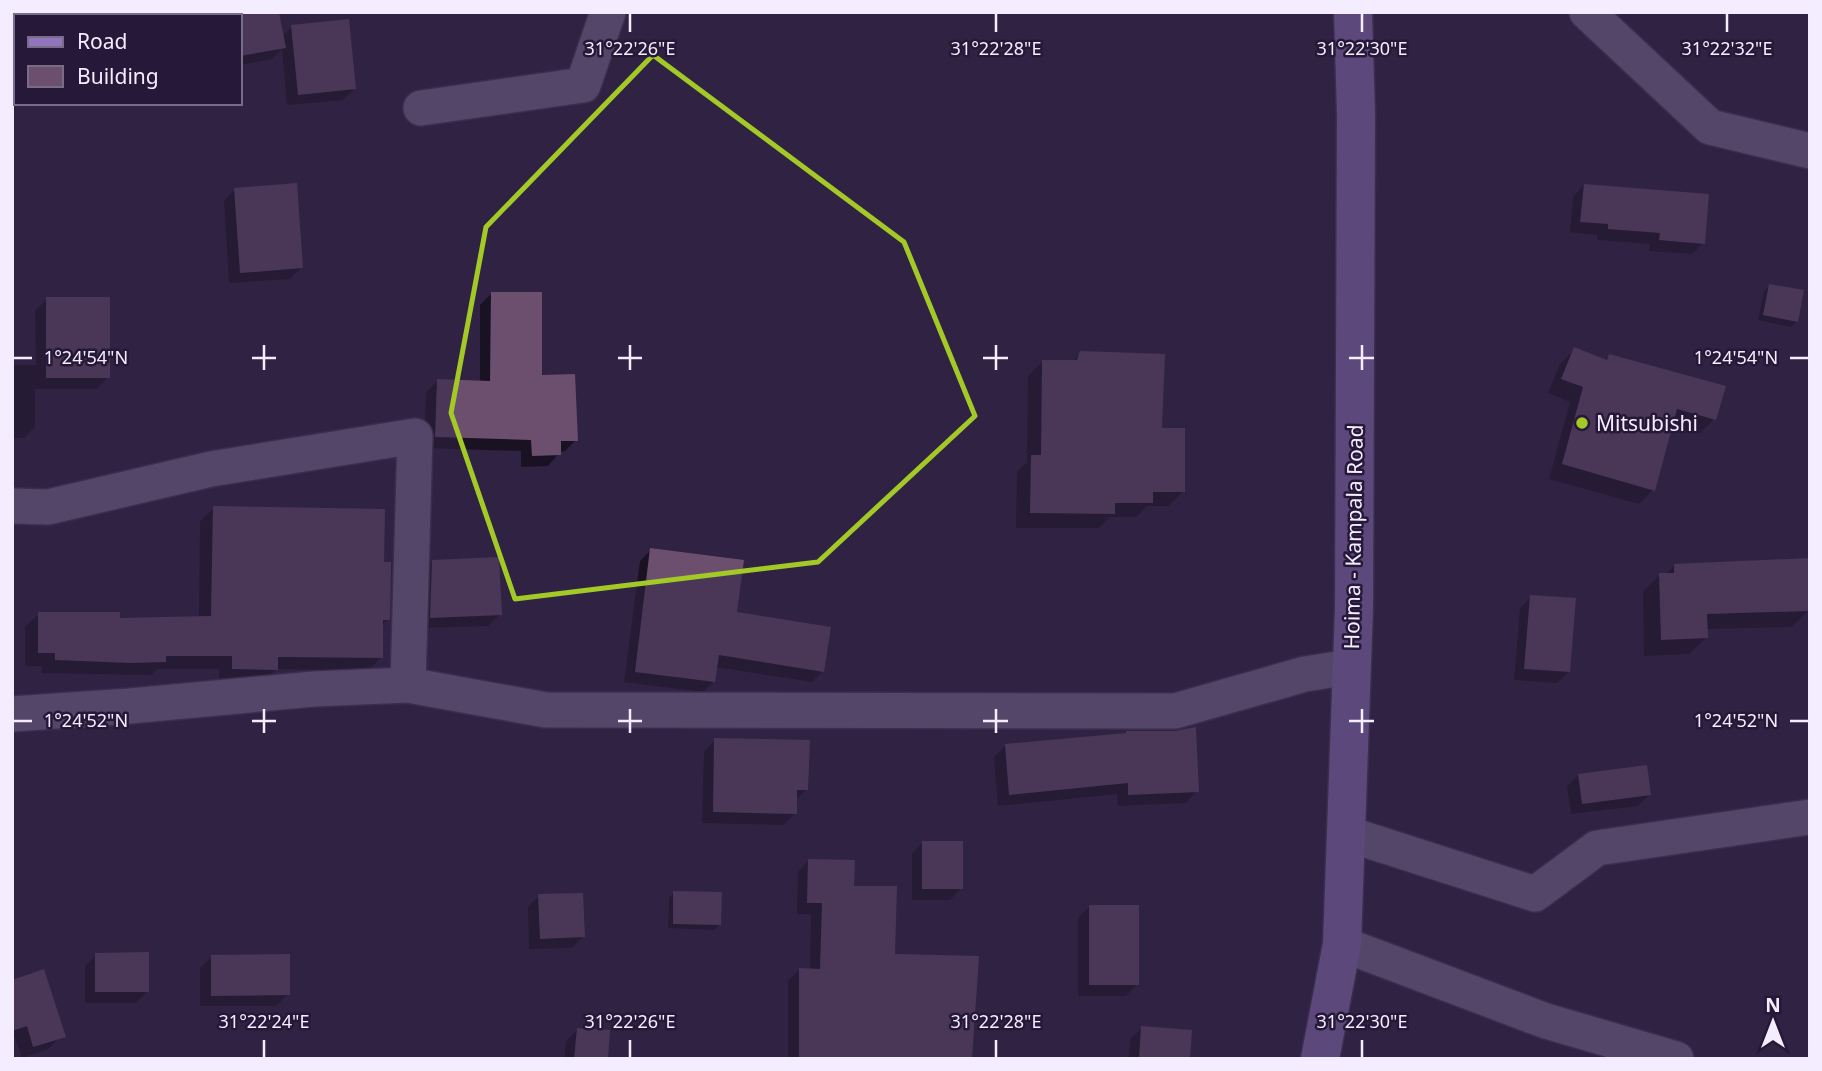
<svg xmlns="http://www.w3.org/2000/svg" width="1822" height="1071" viewBox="0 0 1822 1071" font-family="'Noto Sans',sans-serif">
	<rect width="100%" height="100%" fill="#302243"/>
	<path fill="#0007" d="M 203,12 L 277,12 L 282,37 L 292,26 L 354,89 L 343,100 L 287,105 L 282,49 L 272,59 L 240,65 L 240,16 L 200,16 Z
		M 1584,185 L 1703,243 L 1692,254 L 1649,251 L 1650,244 L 1597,240 L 1597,235 L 1570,232 L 1573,197 Z
		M 235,189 L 302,267 L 290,279 L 229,283 L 224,201 Z
		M 1769,286 L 1797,321 L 1791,327 L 1758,320 L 1764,291 Z
		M 492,293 L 576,440 L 565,451 L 560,452 L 548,466 L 521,467 L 521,451 L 424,448 L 426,392 L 438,381 L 480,382 L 480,305 Z
		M 47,299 L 108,377 L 97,389 L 35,389 L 35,427 L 24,438 L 12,438 L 12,365 L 36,365 L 35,311 Z
		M 1575,349 L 1604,361 L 1610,356 L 1714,419 L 1700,433 L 1671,425 L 1653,490 L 1639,504 L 1549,479 L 1570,402 L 1548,393 L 1560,364 Z
		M 1081,353 L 1161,430 L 1183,491 L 1169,506 L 1147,506 L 1136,517 L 1110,517 L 1099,528 L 1016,528 L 1017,472 L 1027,462 L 1028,376 L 1043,361 L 1072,362 Z
		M 214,508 L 383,564 L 388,619 L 381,626 L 381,657 L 368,671 L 276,669 L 263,683 L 219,682 L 219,669 L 157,669 L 151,675 L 42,673 L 42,666 L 25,666 L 25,627 L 39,614 L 118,619 L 199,618 L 200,521 Z
		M 651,550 L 735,613 L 823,671 L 812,682 L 716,667 L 714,681 L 703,692 L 624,682 L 640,561 Z
		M 432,562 L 500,614 L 488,626 L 419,628 L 421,573 Z
		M 1674,566 L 1809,610 L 1792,627 L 1706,629 L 1706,638 L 1689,654 L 1644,656 L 1643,591 L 1660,575 L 1665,575 Z
		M 1531,597 L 1569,672 L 1557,683 L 1514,680 L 1520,608 Z
		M 715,740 L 807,789 L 795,801 L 795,814 L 783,825 L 702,823 L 704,752 Z
		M 1005,746 L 1197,791 L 1186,803 L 1118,806 L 1117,794 L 998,806 L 994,757 Z
		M 1578,775 L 1649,795 L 1638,806 L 1571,814 L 1567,787 Z
		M 923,842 L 961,888 L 950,900 L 912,900 L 912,854 Z
		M 808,861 L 853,887 L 894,955 L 971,1059 L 788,1059 L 788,981 L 799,970 L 810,970 L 811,914 L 797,914 L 798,872 Z
		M 674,893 L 720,924 L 714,930 L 668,928 L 669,898 Z
		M 539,896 L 583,937 L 572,948 L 529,949 L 528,907 Z
		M 1090,906 L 1137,984 L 1126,996 L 1078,996 L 1078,918 Z
		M 96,955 L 147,992 L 136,1003 L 85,1003 L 85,966 Z
		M 212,957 L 288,994 L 276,1006 L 200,1006 L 200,968 Z
		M 12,982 L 60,1037 L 48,1049 L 22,1058 L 15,1037 L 12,1038 Z
		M 1142,1028 L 1189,1059 L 1129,1059 L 1130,1039 Z
		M 577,1030 L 606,1059 L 564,1059 L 566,1041 Z"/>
	<path fill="#6c4f6f" d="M 240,12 L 279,12 L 286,48 L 240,56 Z
		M 349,19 L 356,89 L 298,95 L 291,25 Z
		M 297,183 L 303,268 L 240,273 L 234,188 Z
		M 1584,184 L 1709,194 L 1705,244 L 1659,240 L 1660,233 L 1608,229 L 1608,224 L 1580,222 Z
		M 1769,284 L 1804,290 L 1798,322 L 1763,315 Z
		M 491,292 L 542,292 L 542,375 L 575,374 L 578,441 L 561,441 L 561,455 L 532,456 L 531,440 L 435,437 L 437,379 L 490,381 Z
		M 46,297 L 110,297 L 110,378 L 46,378 Z
		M 1574,347 L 1607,360 L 1609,354 L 1726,386 L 1716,420 L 1677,409 L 1655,491 L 1562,464 L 1583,387 L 1561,379 Z
		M 1080,351 L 1165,354 L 1162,428 L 1185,428 L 1185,492 L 1153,492 L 1153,503 L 1115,503 L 1115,514 L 1030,513 L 1031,455 L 1041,455 L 1042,360 L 1077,360 Z
		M 213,506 L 385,509 L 384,562 L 391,562 L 390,620 L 383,620 L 383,658 L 278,657 L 278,670 L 232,669 L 232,656 L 166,656 L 166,662 L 131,663 L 55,660 L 55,653 L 38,653 L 38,612 L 120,612 L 120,618 L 211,616 Z
		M 650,548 L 744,560 L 737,612 L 831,627 L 824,672 L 719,655 L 715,682 L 635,672 Z
		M 499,557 L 502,615 L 430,618 L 432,560 Z
		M 1810,558 L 1810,611 L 1707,614 L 1708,638 L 1661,640 L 1659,573 L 1674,573 L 1674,564 Z
		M 1530,595 L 1576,598 L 1570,672 L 1524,669 Z
		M 1196,727 L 1199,792 L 1128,795 L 1128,783 L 1009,795 L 1005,744 L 1126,733 L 1126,731 L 1175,731 Z
		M 714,738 L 810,740 L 808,790 L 797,790 L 797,814 L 713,812 Z
		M 1647,765 L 1651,795 L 1582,804 L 1578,774 Z
		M 922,841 L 963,841 L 963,889 L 922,889 Z
		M 808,859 L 855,860 L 854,886 L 897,886 L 895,954 L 979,956 L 972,1059 L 799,1059 L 799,968 L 820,969 L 822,903 L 807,903 Z
		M 673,891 L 722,892 L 721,925 L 673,924 Z
		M 583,893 L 585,937 L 540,939 L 538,894 Z
		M 1089,905 L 1139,905 L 1139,985 L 1089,985 Z
		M 149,952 L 149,992 L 95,992 L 95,953 Z
		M 290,954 L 290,995 L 211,996 L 211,955 Z
		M 44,969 L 66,1037 L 33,1047 L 27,1026 L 12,1031 L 12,980 Z
		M 1141,1026 L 1192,1030 L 1190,1059 L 1139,1059 Z
		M 577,1028 L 610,1030 L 608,1059 L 574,1059 Z"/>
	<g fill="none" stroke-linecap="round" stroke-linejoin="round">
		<g stroke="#483c58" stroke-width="38">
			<path id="minor" d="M 1587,12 L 1710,127 L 1810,151
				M 421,108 L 583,85 L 608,12
				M 12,506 L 48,507 L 211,469 L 415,436 L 408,685
				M 12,714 L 130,706 L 314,689 L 408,685 L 546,710 L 1175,711 L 1305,674 L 1350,667
				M 1345,833 L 1535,894 L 1597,848 L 1810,817
				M 1342,944 L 1546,1021 L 1676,1059"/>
		</g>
		<g stroke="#483c58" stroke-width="41">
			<path id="primary" d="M 1320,1059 L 1342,944 L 1354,608 L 1356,114 L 1353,12"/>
		</g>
		<use href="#minor" stroke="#807198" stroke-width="35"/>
		<use href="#primary" stroke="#9375bd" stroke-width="38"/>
	</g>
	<path d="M0 0H1822V1071H0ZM 653,55 L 904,242 L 975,416 L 818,562 L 515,599 L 451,413 L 486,227 Z" fill="#302243" fill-opacity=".55" fill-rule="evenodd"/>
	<path fill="none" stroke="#a3c926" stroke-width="5" stroke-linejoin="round" d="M 653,55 L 904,242 L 975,416 L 818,562 L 515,599 L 451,413 L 486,227 Z"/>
	<path fill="none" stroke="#f4edff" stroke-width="2.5" d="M 630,14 L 630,32M 996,14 L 996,32M 1362,14 L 1362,32M 1727,14 L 1727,32M 264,345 L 264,370M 630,345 L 630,370M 996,345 L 996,370M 1362,345 L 1362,370M 14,358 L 32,358M 252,358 L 276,358M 618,358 L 642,358M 983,358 L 1008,358M 1349,358 L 1374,358M 1790,358 L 1808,358M 264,709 L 264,733M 630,709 L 630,733M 996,709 L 996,733M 1362,709 L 1362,733M 14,721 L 32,721M 252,721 L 276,721M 618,721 L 642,721M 983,721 L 1008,721M 1349,721 L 1374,721M 1790,721 L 1808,721M 264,1040 L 264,1057M 630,1040 L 630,1057M 996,1040 L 996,1057M 1362,1040 L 1362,1057"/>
	<circle fill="#a3c926" stroke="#261838" stroke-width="2.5" cx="1582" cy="423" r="7"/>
	<g text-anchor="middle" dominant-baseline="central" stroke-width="5" stroke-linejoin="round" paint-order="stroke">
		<g font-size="21" fill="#f4edff" stroke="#261838" text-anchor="start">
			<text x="1596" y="423">Mitsubishi</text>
		</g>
		<g font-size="21" fill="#f4edff" stroke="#261838">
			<text transform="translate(1353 537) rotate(-89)">Hoima - Kampala Road</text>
		</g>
	</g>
	<g font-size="18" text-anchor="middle" fill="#f4edff" stroke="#261838" stroke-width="5" stroke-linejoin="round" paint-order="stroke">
		<text x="630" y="55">31°22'26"E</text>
		<text x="996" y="55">31°22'28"E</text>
		<text x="1362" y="55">31°22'30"E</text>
		<text x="1727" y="55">31°22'32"E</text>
		<text x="86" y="364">1°24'54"N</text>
		<text x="1736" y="364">1°24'54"N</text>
		<text x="86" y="727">1°24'52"N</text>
		<text x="1736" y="727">1°24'52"N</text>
		<text x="264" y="1028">31°22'24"E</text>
		<text x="630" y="1028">31°22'26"E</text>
		<text x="996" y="1028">31°22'28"E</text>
		<text x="1362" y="1028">31°22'30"E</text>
	</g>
	<rect width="1822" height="1071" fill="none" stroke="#f4edff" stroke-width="28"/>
	<rect x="14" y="14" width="228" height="91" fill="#261838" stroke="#786d88" stroke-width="2"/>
	<rect x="28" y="37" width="35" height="10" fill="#9375bd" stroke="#786d88" stroke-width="2"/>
	<text x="77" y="49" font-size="21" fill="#f4edff">Road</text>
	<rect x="28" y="66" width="35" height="21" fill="#6c4f6f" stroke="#786d88" stroke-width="2"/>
	<text x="77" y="84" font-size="21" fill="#f4edff">Building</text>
	<g transform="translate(1773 1022)" stroke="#261838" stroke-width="5" paint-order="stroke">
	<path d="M0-5L12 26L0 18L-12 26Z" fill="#f4edff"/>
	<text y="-10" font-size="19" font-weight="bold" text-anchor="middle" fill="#f4edff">N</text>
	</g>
</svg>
